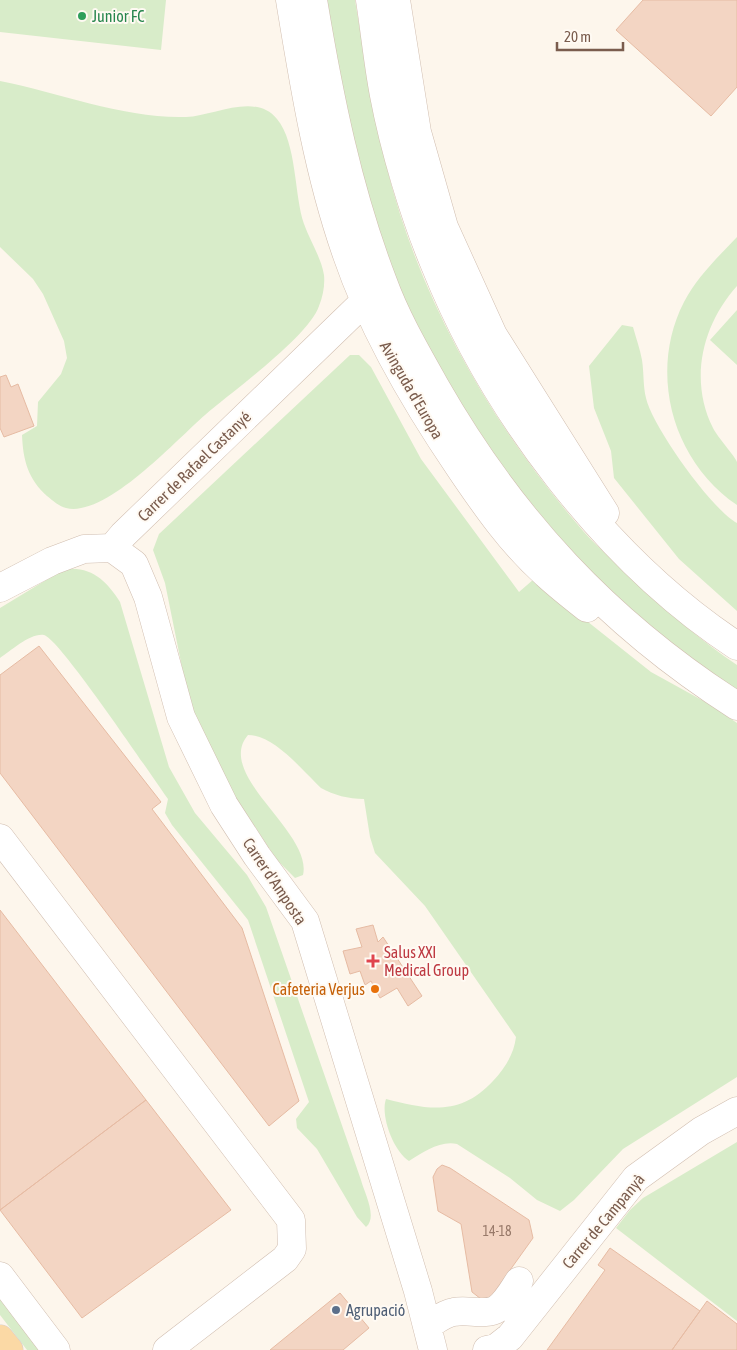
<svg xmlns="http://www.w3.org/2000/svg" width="737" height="1350" viewBox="0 0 737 1350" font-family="'Asap Condensed',sans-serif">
	<rect width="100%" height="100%" fill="#fdf6ec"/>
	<path fill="#d8ecc9" d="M 0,0 L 166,0 L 161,50 L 0,32 Z
		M 326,0 L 355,0 C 367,72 378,145 400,214 C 437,330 504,440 584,532 C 601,551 621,567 639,584 C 669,612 702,642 737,665 L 737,695 L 637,619 L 549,528 L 504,470 L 457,397 L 409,312 L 384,247 L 366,190 L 349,120 Z
		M 0,81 C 60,93 126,119 186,117 C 214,116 255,92 277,119 C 297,143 294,195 304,224 C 310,241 321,257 324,275 C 325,285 323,296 319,306 C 309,336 232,392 205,415 C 176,440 106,518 66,508 C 60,507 52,500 47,496 C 28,479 23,460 22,435 L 37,426 L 38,402 L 61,374 L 67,358 L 64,341 L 43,294 L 33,279 L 0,247 Z
		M 737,237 L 737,286 C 702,325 689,380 713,428 C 718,438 735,456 737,462 C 737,471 737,495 737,505 C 672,461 648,372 684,302 C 697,277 718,257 737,237 Z
		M 737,310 L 737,365 L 710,340 Z
		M 622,325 L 633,327 C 636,338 640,349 642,360 C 644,373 643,386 646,398 C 652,426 712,510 737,523 L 737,611 L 679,559 L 614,478 L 611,451 L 594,408 L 589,366 Z
		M 350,355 L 359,355 L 371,367 L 421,459 L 519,592 L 534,579 L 651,672 L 709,704 L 737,723 L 737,1077 L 623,1149 L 574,1200 L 560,1211 L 537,1200 L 510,1178 L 457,1144 C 441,1140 423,1152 409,1161 C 394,1152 380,1116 386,1099 C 428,1110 461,1116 493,1081 C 505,1068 514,1054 516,1037 L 425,906 L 375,853 L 370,837 L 364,799 C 348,799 334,795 321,788 C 302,770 274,735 248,735 C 214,775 313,832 303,875 L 295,878 L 277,860 L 236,798 L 192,717 L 165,583 L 153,550 L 159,534 Z
		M 68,569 C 93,567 108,583 120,602 L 169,767 L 195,813 L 247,875 L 266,907 L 361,1180 C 364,1192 378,1217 366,1227 L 357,1217 L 317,1149 L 297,1128 L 296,1119 L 309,1102 L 248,920 L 172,825 L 165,813 L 168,799 C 152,777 60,639 44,635 C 30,633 11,651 0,658 L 0,608 L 56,574 Z
		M 737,1142 L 737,1321 L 616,1228 L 630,1210 L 643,1198 Z
		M 0,1292 L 45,1350 L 27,1350 L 0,1315 Z"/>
	<path fill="#f3d5c3" stroke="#e6bba3" d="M 643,0 L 737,0 L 737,87 L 711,116 L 616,30 Z
		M 6,375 L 11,387 L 18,384 L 34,426 L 4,437 L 0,428 L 0,377 Z
		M 39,646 L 161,802 L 152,809 L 242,928 L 299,1101 L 269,1126 L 0,773 L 0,675 Z
		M 0,910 L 146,1100 L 0,1210 Z
		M 373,925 L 378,942 L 383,937 L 422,996 L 408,1006 L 397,988 L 380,998 L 371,981 L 365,985 L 360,971 L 350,974 L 343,951 L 362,947 L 356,929 Z
		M 146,1100 L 231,1210 L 82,1318 L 0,1210 Z
		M 442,1165 L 450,1168 L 529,1220 L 533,1238 L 490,1298 L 481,1299 L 472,1292 L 461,1224 L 438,1211 L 433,1177 L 437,1169 Z
		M 610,1248 L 700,1311 L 672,1350 L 547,1350 L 605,1270 L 598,1265 Z
		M 340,1293 L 369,1328 L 343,1350 L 270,1350 Z
		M 707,1301 L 737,1324 L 737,1350 L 672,1350 Z"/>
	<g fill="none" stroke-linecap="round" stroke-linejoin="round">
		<g stroke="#d1beb0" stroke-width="29">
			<path id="minor" d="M 290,0 C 304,85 318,173 347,255 C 373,331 415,402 460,468 C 485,505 512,544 546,574 C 559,586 573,597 587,608
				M 313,0 C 329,96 348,191 383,282 C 396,318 416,352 435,386 C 511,519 607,623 737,706
				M 370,0 C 375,32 378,64 384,95 C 394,148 414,215 435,265 C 493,410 606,560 737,646
				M 396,0 L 417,132 L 444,227 L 493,335 L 605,513
				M 112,548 L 134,564 L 148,597 L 181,717 L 224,805 L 257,856 L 305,921 L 418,1291 L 433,1350
				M 0,588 L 52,561 L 84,549 L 112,548 L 123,535 L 364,302
				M 0,838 L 291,1220 L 292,1249 L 285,1259 L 167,1350
				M 0,1276 L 56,1350
				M 433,1322 C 439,1318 447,1313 454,1312 C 468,1309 485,1316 497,1309 C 507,1302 513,1290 519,1281
				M 487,1350 L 496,1348 L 510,1337 L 636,1178 L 701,1131 L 737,1111"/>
		</g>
		<g stroke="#dad1cd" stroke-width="29">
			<path id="major" d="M 0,1339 L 9,1350"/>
		</g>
		<use href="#minor" stroke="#fff" stroke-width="28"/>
		<use href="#major" stroke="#fbd9a5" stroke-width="28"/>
	</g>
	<circle fill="#2e9e5b" stroke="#fffaf3" stroke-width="2" cx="82" cy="16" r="5"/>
	<path fill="#e0444e" stroke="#fffaf3" stroke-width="2" d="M370.5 953.5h5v5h5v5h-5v5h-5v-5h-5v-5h5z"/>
	<circle fill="#e8710a" stroke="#fffaf3" stroke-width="2" cx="375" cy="989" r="5"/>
	<circle fill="#5c6f8a" stroke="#fffaf3" stroke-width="2" cx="336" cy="1310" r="5"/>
	<g text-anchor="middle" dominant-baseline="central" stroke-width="4" stroke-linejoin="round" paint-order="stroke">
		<g font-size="14" fill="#987a6a">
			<text x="497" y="1231">14-18</text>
		</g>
		<g font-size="16" fill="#27864d" stroke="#fffaf3" text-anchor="start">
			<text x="92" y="16">Junior FC</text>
		</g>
		<g font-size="16" fill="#7a5c4d" stroke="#fffaf3">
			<text transform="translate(412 390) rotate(60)">Avinguda d'Europa</text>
			<text transform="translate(194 466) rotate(-44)">Carrer de Rafael Castanyé</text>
			<text transform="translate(275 881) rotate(56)">Carrer d'Amposta</text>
			<text transform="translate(603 1221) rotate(-50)">Carrer de Campanyà</text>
		</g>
		<g font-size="16" fill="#be3a42" stroke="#fffaf3" text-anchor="start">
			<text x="384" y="952">Salus XXI<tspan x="384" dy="18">Medical Group</tspan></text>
		</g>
		<g font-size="16" fill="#c56008" stroke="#fffaf3" text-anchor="end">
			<text x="365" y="989">Cafeteria Verjus</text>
		</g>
		<g font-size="16" fill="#4e5e75" stroke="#fffaf3" text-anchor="start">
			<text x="346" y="1310">Agrupació</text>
		</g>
	</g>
	<path d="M557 42v8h66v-8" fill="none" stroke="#7a5c4d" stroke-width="2.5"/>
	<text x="564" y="42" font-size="15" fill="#7a5c4d" stroke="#fffaf3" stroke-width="4" paint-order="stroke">20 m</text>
</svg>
